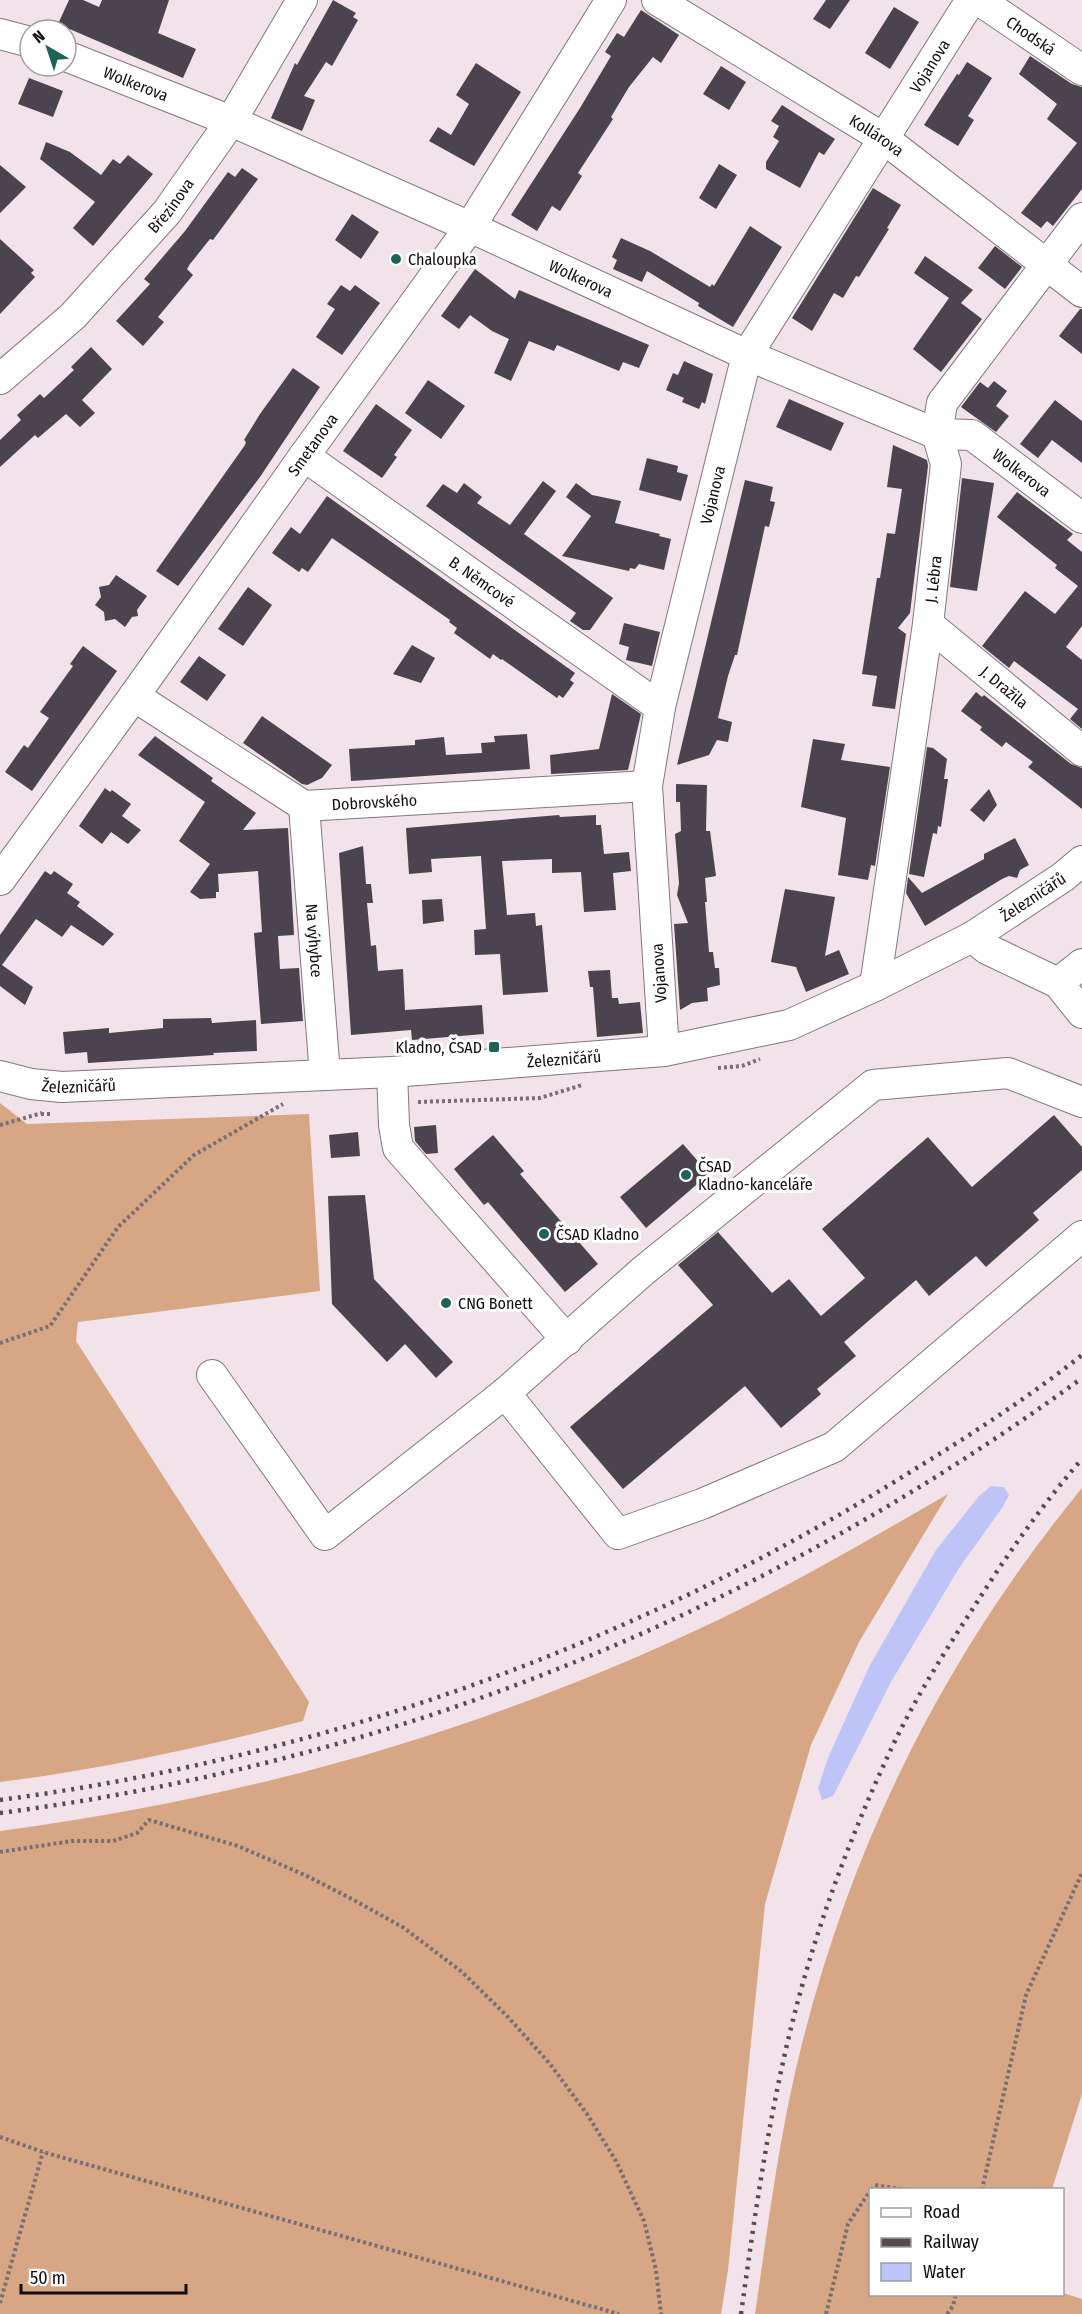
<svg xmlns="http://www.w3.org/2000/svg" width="1082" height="2314" viewBox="0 0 1082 2314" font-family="'Fira Sans Condensed',sans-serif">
	<rect width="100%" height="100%" fill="#f2e2e9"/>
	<path fill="#d6a685" d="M 0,1103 L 27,1124 L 309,1114 L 320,1291 L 78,1322 L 76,1341 L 309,1702 L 303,1721 C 204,1747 103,1769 0,1782 Z
		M 1082,1488 L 1082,2094 L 1052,2189 L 870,2190 L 870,2294 L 1063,2293 L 1082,2299 L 1082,2314 L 755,2314 C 767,2233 777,2152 795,2073 C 845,1855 941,1660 1082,1488 Z
		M 948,1494 L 859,1642 L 811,1745 L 765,1904 L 728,2270 L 721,2314 L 0,2314 L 0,1831 C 251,1798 487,1730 716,1621 C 795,1583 872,1538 948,1494 Z"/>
	<path fill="#bfc4f8" d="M 991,1486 L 1004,1487 L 1009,1495 L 1002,1508 L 959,1568 L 891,1682 L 833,1796 L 822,1800 L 818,1788 L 828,1758 L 869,1667 L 936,1550 L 979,1496 Z"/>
	<path fill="#4b444f" d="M 69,0 L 83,0 L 99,7 L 102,0 L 169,0 L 158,33 L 196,49 L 183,78 L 58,24 Z
		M 333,0 L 356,13 L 353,17 L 358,20 L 332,66 L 326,62 L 304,96 L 315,100 L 302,131 L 271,118 L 295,63 L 297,65 Z
		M 826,0 L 850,0 L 830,29 L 813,19 Z
		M 894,7 L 919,22 L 890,69 L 865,53 Z
		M 641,10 L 679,35 L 661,63 L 653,57 L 629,87 L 611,117 L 613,119 L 578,173 L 582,176 L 560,211 L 552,206 L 537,231 L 511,215 L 580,108 L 611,56 L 605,52 L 617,33 L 624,37 Z
		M 1030,56 L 1072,84 L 1082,87 L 1082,189 L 1053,226 L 1047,221 L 1041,228 L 1021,213 L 1077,143 L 1047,119 L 1057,104 L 1019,74 Z
		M 967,62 L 992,78 L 968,116 L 974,120 L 958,146 L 924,125 L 957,74 L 959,75 Z
		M 476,63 L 521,92 L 474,166 L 429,141 L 438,127 L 451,135 L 469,104 L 456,95 Z
		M 721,66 L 746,82 L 729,110 L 703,94 Z
		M 29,78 L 63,91 L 53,117 L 18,104 Z
		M 782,105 L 835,139 L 824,155 L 819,152 L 800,188 L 766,169 L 766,162 L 779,141 L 773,137 L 779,126 L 771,121 Z
		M 46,142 L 70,152 L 101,175 L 113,159 L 120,164 L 128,155 L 153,174 L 93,246 L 73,228 L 95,202 L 40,159 Z
		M 719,164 L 737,175 L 716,209 L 699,198 Z
		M 0,165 L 26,187 L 0,213 Z
		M 242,168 L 258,179 L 213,240 L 210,239 L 190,264 L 187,269 L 193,275 L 158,317 L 164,322 L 143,346 L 116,321 L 150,284 L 144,279 L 185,231 L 228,172 L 235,177 Z
		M 873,188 L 901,205 L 887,228 L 889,229 L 859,277 L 856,276 L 843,298 L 834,293 L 812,331 L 792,318 Z
		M 352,214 L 379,232 L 361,259 L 335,240 Z
		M 750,226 L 782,247 L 733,327 L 698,306 L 699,303 L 647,271 L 642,282 L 613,269 L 617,260 L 612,257 L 621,238 L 650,251 L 710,287 L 712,284 L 714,286 Z
		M 0,239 L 34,270 L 31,273 L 35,277 L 0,314 Z
		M 995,246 L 1022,267 L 1005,289 L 978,268 Z
		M 925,256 L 973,290 L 961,303 L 982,319 L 941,372 L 913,349 L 949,298 L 914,273 Z
		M 475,269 L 515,299 L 519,290 L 649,345 L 639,368 L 623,362 L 619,371 L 557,345 L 554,351 L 529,341 L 511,381 L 494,373 L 509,339 L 492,331 L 470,315 L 459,329 L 441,316 Z
		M 341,285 L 350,291 L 355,285 L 380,303 L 342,355 L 316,337 L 335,309 L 327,304 Z
		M 1080,309 L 1082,309 L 1082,354 L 1059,336 Z
		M 91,347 L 112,369 L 82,400 L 95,413 L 80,427 L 66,414 L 38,438 L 35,435 L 0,467 L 0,440 L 21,420 L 17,415 L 40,394 L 44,398 L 74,370 L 71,367 Z
		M 684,361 L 713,374 L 705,404 L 702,402 L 699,409 L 682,402 L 684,398 L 666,390 L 673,373 L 678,375 Z
		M 293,368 L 320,387 L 260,477 L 178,586 L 156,571 L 245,445 L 246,442 L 244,440 L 260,414 Z
		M 428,380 L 465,406 L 441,439 L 405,413 Z
		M 994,381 L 1007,391 L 996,406 L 1009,416 L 996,432 L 961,407 L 980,382 L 988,388 Z
		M 789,399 L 844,423 L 831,451 L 776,427 Z
		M 1055,400 L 1082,421 L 1082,463 L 1052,440 L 1038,458 L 1020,444 Z
		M 376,404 L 412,430 L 394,455 L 397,457 L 382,478 L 343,451 Z
		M 893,445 L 927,460 L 928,466 L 910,613 L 898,628 L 906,634 L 895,709 L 872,706 L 877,676 L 862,674 L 877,578 L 880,578 L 887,533 L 895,534 L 902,489 L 887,487 Z
		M 647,458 L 678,466 L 677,472 L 688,475 L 681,501 L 639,490 Z
		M 962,478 L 994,483 L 977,591 L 950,587 Z
		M 745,480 L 773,487 L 770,501 L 775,502 L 769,527 L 765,526 L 737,655 L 735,655 L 728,676 L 718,718 L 732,722 L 728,742 L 717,740 L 709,755 L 677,765 Z
		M 543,481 L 556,491 L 524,534 L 613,598 L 590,630 L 583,630 L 570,621 L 576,613 L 426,506 L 443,484 L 457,493 L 464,483 L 482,497 L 477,503 L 510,525 Z
		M 576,483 L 592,495 L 621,501 L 615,523 L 660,534 L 659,536 L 671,539 L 664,570 L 639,564 L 635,569 L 630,568 L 629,571 L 562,556 L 591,516 L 566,497 Z
		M 1017,492 L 1073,534 L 1067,540 L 1082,552 L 1082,626 L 1066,647 L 1082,660 L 1082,729 L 1070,719 L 1078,709 L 1014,661 L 1009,668 L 982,646 L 1025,591 L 1055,614 L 1078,586 L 1055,568 L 1057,565 L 997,517 Z
		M 327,496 L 575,673 L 570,680 L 574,683 L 563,698 L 559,695 L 557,698 L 502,659 L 501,660 L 493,654 L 490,659 L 454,633 L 457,628 L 449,622 L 450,620 L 332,538 L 308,572 L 302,568 L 299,572 L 272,553 L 291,527 L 300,534 Z
		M 116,575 L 147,596 L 137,610 L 138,616 L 132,617 L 125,627 L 115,619 L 105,621 L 104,612 L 95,605 L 101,597 L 99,587 L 109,585 Z
		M 248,587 L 272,605 L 243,646 L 218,629 Z
		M 624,623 L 660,632 L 652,666 L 626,660 L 629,647 L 619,644 Z
		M 412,645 L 435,658 L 421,683 L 393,674 Z
		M 83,646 L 117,671 L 32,791 L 5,772 L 24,745 L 28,748 L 49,718 L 40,712 L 73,666 L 70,664 Z
		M 199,656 L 226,675 L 207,701 L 180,682 Z
		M 976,692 L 982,697 L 984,695 L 1071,764 L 1082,768 L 1082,809 L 1028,767 L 1033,762 L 1006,742 L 1002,747 L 980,730 L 982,727 L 961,711 Z
		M 612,694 L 641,714 L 628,770 L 551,774 L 550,755 L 599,749 Z
		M 262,716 L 332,765 L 322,778 L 307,785 L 302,784 L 243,743 Z
		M 527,734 L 530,769 L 351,781 L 349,749 L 415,745 L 415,740 L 444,737 L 446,755 L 482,753 L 481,743 L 495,742 L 494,736 Z
		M 155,736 L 213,778 L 211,781 L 256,813 L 243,830 L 288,828 L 294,935 L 278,936 L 280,969 L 299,968 L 303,1021 L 261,1024 L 254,933 L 262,932 L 258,871 L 218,874 L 219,892 L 216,892 L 216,898 L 200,899 L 190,892 L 210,864 L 179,841 L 205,802 L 138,755 Z
		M 813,739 L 845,744 L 841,760 L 890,767 L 875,866 L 871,865 L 868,880 L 838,875 L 846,818 L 801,807 Z
		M 927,747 L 933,748 L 947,759 L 944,779 L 948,779 L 941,827 L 938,826 L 937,834 L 933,833 L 924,877 L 909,874 Z
		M 676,784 L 707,785 L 706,831 L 710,831 L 716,876 L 705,878 L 707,902 L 705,902 L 709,952 L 713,952 L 715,968 L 719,968 L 720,985 L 707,988 L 708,1001 L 692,1003 L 680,1010 L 674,924 L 688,923 L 677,895 L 679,883 L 675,834 L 681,831 L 680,802 L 676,802 Z
		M 105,788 L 110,792 L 112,790 L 131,804 L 122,816 L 141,830 L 128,844 L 111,832 L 102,844 L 79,826 Z
		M 989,789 L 997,805 L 984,822 L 970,810 Z
		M 559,815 L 560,817 L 596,815 L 596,825 L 601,825 L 604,854 L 629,852 L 631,871 L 613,873 L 616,910 L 584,912 L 581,872 L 552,873 L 552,859 L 502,861 L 507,915 L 535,913 L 536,926 L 542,925 L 548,992 L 503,995 L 500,954 L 475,955 L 474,930 L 486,929 L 481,856 L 431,859 L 432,872 L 409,874 L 406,828 Z
		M 1015,838 L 1029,865 L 1020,870 L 1017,878 L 1009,876 L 1002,879 L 925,926 L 906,893 L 908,877 L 922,893 L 984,859 L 984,854 Z
		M 363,846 L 366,884 L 371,884 L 373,903 L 367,903 L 371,946 L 376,945 L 378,971 L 403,969 L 405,1010 L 482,1005 L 484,1034 L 412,1040 L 411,1030 L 351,1035 L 339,853 Z
		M 45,871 L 51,875 L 54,871 L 73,884 L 67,893 L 80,902 L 77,906 L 114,934 L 103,946 L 71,925 L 62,937 L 36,919 L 2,965 L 33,987 L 25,1005 L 0,986 L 0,935 Z
		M 785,889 L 835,897 L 825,956 L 839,950 L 849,974 L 806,992 L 796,967 L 771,962 Z
		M 442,899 L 444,921 L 423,924 L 422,900 Z
		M 610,970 L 612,998 L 618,998 L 619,1004 L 640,1002 L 643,1033 L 597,1037 L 593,987 L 590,987 L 588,971 Z
		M 211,1018 L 212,1023 L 256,1020 L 257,1051 L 213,1053 L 214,1055 L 88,1063 L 87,1052 L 65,1054 L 63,1032 L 109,1028 L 109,1033 L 163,1028 L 163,1019 Z
		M 1054,1115 L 1082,1147 L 1082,1170 L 1033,1213 L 1039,1220 L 986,1267 L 976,1256 L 929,1296 L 916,1280 L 844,1342 L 856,1356 L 817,1389 L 821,1394 L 781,1428 L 745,1386 L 623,1489 L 570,1427 L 713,1305 L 678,1265 L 718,1232 L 772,1293 L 789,1279 L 821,1316 L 865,1278 L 822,1229 L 928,1137 L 972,1187 Z
		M 436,1125 L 438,1153 L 426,1154 L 415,1141 L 414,1127 Z
		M 358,1132 L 360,1156 L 331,1158 L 329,1135 Z
		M 493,1135 L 524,1171 L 520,1174 L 598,1264 L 565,1292 L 488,1202 L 484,1205 L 454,1169 Z
		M 683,1144 L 709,1174 L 646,1228 L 620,1197 Z
		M 365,1195 L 374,1279 L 453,1362 L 436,1378 L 405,1344 L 387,1362 L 332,1304 L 328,1196 Z"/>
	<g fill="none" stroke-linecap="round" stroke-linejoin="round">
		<g stroke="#84767d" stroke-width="32">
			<g id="minor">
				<path id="s1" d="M 657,0 L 883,138 L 1082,292"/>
				<path id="s2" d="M 979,0 L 1082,70"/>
				<path d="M 0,34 L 30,42"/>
				<path id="s3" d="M 66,56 L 231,121 L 470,227 L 747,355 L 937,434 L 972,435 L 1082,518"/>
				<path id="s4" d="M 0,379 L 73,316 L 167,212 L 231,121 L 302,0"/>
				<path id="s5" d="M 304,456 L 660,707"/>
				<path id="s6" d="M 928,624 L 1082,751"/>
				<path id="s7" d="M 134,696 L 304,806 L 647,786"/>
				<path id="s8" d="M 304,806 L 325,1075"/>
				<path id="s9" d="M 0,880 L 134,696 L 304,456 L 470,227 L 611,0"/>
				<path d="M 972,937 L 987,949 L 1058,983 L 1082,1013"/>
				<path d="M 1058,983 L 1082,964"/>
				<path id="s10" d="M 875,986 L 928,624 L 946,464 L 937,434 L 942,403 L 1082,218"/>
				<path id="s11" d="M 664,1051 L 647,786 L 660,707 L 747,355 L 971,0"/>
				<path d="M 392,1072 L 394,1125 L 398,1148 L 567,1340"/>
				<path id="s12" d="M 0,1076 L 31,1084 L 62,1087 L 392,1072 L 664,1051 L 789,1025 L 875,986 L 972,937 L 1063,877 L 1082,861"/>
				<path d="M 212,1375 L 325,1535 L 505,1393 L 643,1271 L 873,1085 L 1008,1073 L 1082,1102"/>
				<path d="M 505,1393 L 618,1534 L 702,1504 L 834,1447 L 1082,1236"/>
			</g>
		</g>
		<path stroke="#786e73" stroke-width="4" stroke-dasharray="3 3" stroke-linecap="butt" d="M 718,1068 L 742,1066 L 760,1059
			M 418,1102 L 540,1098 L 582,1085
			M 41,1114 L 52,1114
			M 0,1125 L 42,1113
			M 0,1343 L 50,1326 L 118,1227 L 194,1155 L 283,1104
			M 0,1852 L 72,1841 L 113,1841 L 137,1833 L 149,1820 L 238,1846 L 307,1876 L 352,1899 L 404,1928 L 462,1972 L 508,2017 L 550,2064 L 587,2114 L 616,2161 L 644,2221 L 656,2270 L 661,2314
			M 0,2137 L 43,2152 L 619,2314
			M 872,2190 L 875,2185 L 907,2190
			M 982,2190 L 1026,1995 L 1082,1873
			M 0,2303 L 43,2152
			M 826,2314 L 848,2224 L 870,2191
			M 947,2314 L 953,2306 L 956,2294"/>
		<use href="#minor" stroke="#fff" stroke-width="30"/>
		<path stroke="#544c4f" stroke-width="4.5" stroke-dasharray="3 6" stroke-linecap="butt" d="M 0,1800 C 325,1757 638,1644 915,1469 C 972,1434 1029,1397 1082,1355
			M 0,1813 C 398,1761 758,1614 1082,1378
			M 741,2314 C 754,2221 767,2128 789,2036 C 813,1936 849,1838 893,1745 C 916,1697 945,1651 974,1607 C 1006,1556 1042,1505 1082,1459"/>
	</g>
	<g fill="#1d6357" stroke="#fff" stroke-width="2">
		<circle cx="396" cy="259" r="6"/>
		<rect x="488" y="1041" width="12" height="12" rx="3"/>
		<circle cx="686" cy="1175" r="6"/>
		<circle cx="544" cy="1234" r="6"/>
		<circle cx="446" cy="1303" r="6"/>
	</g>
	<g text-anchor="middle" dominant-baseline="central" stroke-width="6" stroke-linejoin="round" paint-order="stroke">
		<g font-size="16" fill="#120d0f" stroke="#fff">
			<text stroke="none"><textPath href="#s2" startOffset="63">Chodská</textPath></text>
			<text stroke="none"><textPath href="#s11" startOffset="1050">Vojanova</textPath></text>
			<text stroke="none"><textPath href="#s3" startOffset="75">Wolkerova</textPath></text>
			<text stroke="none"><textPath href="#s1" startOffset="258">Kollárova</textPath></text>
			<text stroke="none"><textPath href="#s4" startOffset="244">Březinova</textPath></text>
			<text stroke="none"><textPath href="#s3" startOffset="561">Wolkerova</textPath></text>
			<text stroke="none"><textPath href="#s9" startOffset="536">Smetanova</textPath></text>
			<text stroke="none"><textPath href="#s3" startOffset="1047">Wolkerova</textPath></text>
			<text stroke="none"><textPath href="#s11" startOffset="564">Vojanova</textPath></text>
			<text stroke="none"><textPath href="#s10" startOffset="411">J. Lébra</textPath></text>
			<text stroke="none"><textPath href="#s5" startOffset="218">B. Němcové</textPath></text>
			<text stroke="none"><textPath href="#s6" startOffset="99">J. Dražila</textPath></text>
			<text stroke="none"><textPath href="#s7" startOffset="273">Dobrovského</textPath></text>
			<text stroke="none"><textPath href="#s12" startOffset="1070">Železničářů</textPath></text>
			<text stroke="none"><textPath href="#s8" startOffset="135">Na výhybce</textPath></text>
			<text transform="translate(659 973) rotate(-94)">Vojanova</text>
			<text stroke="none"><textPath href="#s12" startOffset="566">Železničářů</textPath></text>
			<text stroke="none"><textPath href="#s12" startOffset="80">Železničářů</textPath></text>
		</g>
		<g font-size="16" fill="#120d0f" stroke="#fff" text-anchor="start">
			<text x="408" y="259">Chaloupka</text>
			<text x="482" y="1047" text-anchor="end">Kladno, ČSAD</text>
			<text x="698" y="1166">ČSAD<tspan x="698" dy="18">Kladno-kanceláře</tspan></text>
			<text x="556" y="1234">ČSAD Kladno</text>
			<text x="458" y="1303">CNG Bonett</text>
		</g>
	</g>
	<rect x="869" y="2188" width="195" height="108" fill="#ffffff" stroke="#a09e9f" stroke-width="1.5"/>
	<rect x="881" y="2208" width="30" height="9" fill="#ffffff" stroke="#a09e9f" stroke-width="1.5"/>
	<text x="923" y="2218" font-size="18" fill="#120d0f">Road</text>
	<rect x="881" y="2238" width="30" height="9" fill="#544c4f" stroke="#a09e9f" stroke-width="1.5"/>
	<text x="923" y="2248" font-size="18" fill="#120d0f">Railway</text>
	<rect x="881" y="2263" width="30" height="18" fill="#bfc4f8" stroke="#a09e9f" stroke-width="1.5"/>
	<text x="923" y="2278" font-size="18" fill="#120d0f">Water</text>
	<g transform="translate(48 48) rotate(321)"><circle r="28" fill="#ffffff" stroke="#a09e9f" stroke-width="1.5"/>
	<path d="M0-4.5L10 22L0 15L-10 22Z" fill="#1d6357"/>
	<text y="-9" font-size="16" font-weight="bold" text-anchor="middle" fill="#120d0f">N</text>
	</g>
	<path d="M21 2284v9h165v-9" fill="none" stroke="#120d0f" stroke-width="3"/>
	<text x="30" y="2284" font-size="18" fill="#120d0f" stroke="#ffffff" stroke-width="4.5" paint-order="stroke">50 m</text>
</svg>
